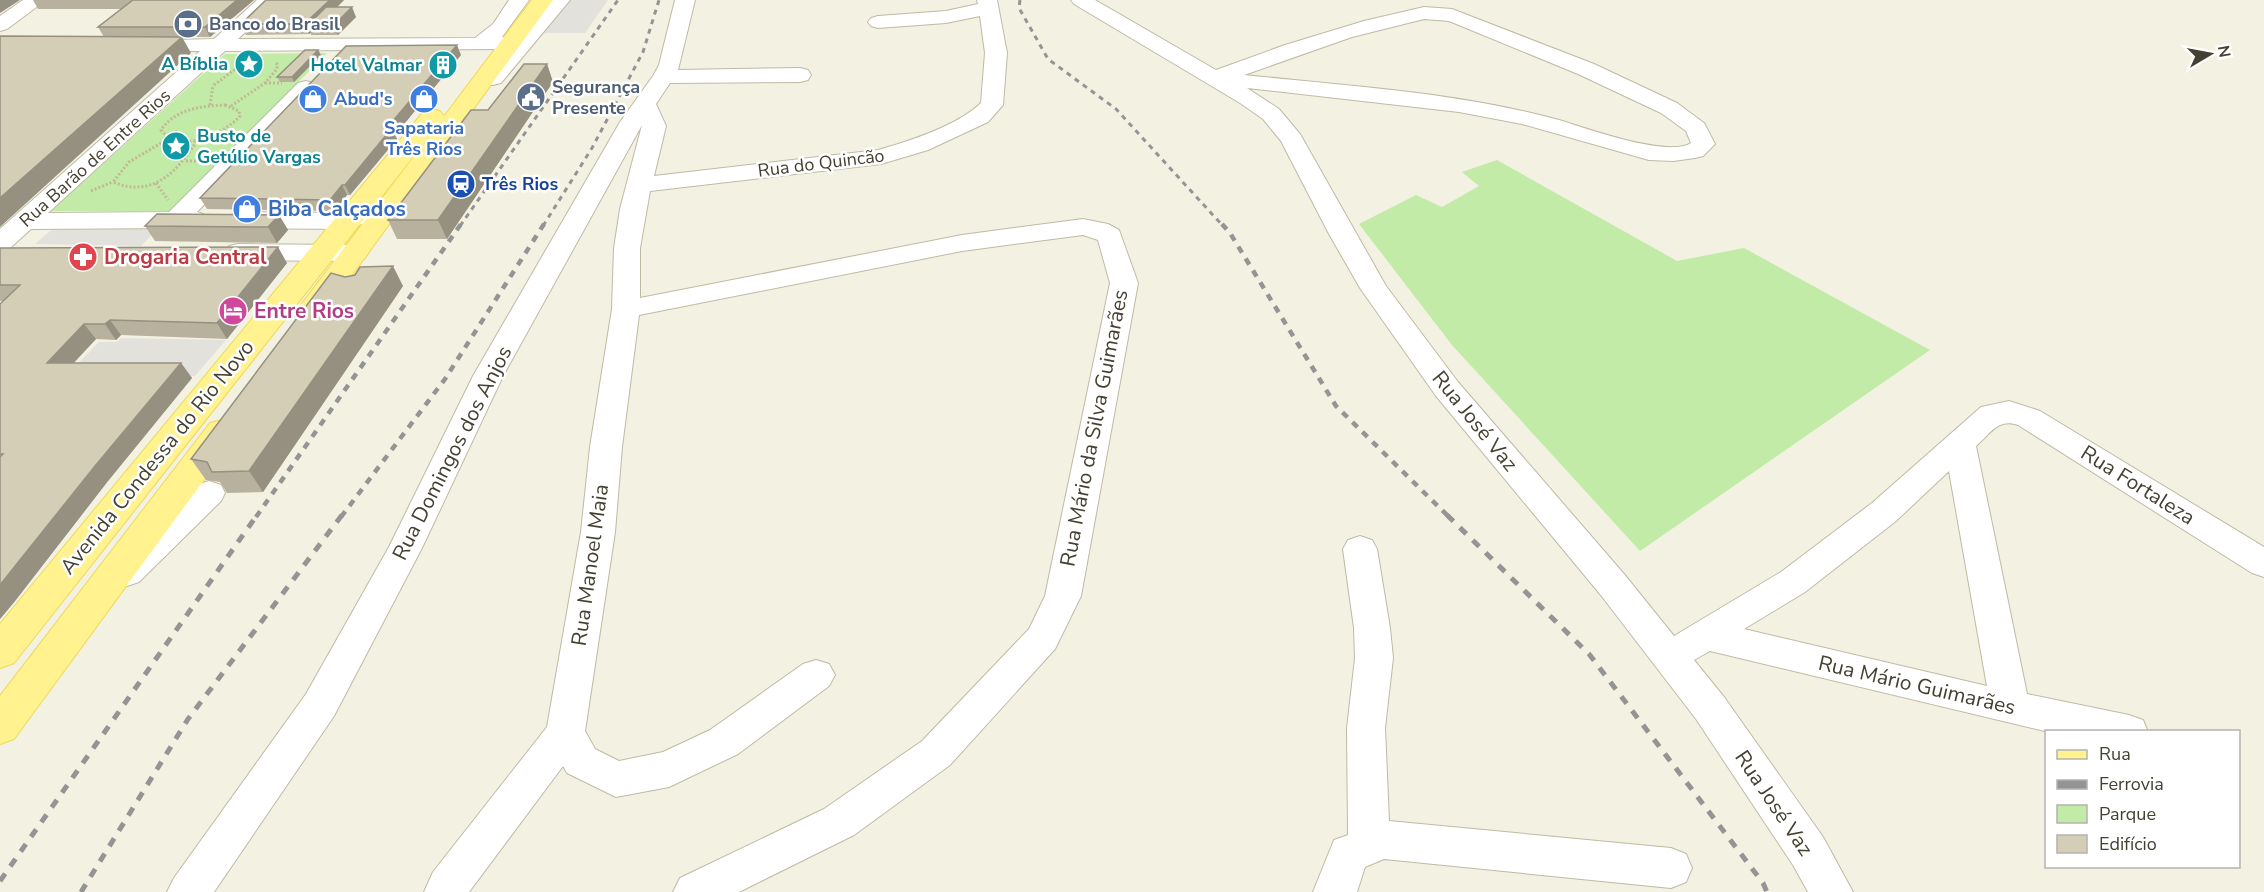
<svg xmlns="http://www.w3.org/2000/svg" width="2264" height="892" viewBox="0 0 2264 892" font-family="'Nunito Sans',sans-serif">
	<rect width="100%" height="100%" fill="#f3f1e2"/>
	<path fill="#c1eba7" d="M 327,53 L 171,211 L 51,211 L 225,54 Z
		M 1497,160 L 1677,261 L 1744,248 L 1930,350 L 1640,551 L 1452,345 L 1359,224 L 1416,195 L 1442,207 L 1479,186 L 1462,172 Z"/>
	<path fill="#e3e1db" d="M 568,0 L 608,0 L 585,33 L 543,33 Z
		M 57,225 L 160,227 L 141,246 L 35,244 Z
		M 121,338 L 226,340 L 195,376 L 68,374 L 99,342 L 117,342 Z"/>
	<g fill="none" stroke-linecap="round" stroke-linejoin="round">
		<g stroke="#bfbaa4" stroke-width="2">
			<path id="minor" d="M 23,0 L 46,0 L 7,29 L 0,31 L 0,16 Z
				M 257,0 L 279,0 L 238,39 L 475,38 L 493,24 L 509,0 L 529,0 L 502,37 L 507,39 L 511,43 L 507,47 L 500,49 L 225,51 L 48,213 L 169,212 L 298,83 L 306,81 L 314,83 L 317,88 L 314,93 L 197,212 L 203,214 L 207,219 L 203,224 L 175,228 L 31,229 L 9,249 L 0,251 L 0,229 L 200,51 L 145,51 L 138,49 L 134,45 L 138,41 L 214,39 Z
				M 549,0 L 570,0 L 501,83 L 493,85 L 485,83 L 482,78 L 485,73 Z
				M 675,0 L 695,0 L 678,70 L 800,68 L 808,70 L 811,75 L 808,80 L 800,82 L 670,83 L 656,104 L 666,126 L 654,176 L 878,150 C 910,141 957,126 981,103 L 985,53 L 980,16 L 946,23 L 878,28 L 871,26 L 868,22 L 871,18 L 878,16 L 946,11 L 978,4 L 977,0 L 997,0 L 1007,53 L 1003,105 L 988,122 L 928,150 L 881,164 L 650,191 L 640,248 L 640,298 L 962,235 L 1083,219 L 1108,224 L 1119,230 L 1138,283 L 1081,596 L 1055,649 L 950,765 L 854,835 L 739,892 L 673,892 L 680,878 L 824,809 L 922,741 L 1029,629 L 1045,596 L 1110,283 L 1098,240 L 1083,235 L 962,251 L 639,315 L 622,447 L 615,532 L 585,731 L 595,749 L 619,761 L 663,752 L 710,730 L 803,664 L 816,660 L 829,664 L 835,675 L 829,686 L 738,754 L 669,787 L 616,797 L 567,773 L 563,766 L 469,892 L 424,892 L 433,872 L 547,727 L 581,532 L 590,447 L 612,309 L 614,248 L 620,209 L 642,125 L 503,376 L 422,548 L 334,716 L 214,892 L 167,892 L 174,878 L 306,694 L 389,547 L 473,376 L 620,122 L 653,76 L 659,65 Z
				M 1071,0 L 1095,0 L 1216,70 L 1285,45 L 1364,21 L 1424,7 L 1452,9 L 1594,64 L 1677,103 L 1704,123 L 1715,144 L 1703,156 L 1695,158 L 1673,161 L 1649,160 L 1522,124 L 1459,112 L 1247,88 L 1279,109 L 1300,134 L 1386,286 L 1458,382 L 1624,574 L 1674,636 L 1781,572 L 1872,503 L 1981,407 L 2009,401 L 2040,411 L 2264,547 L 2264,577 L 2252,573 L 2018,425 C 1998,418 1991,433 1976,446 L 2027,694 L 2129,715 L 2143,720 L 2148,732 L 2049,732 L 1710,651 L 1694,660 L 1724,697 L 1823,837 L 1853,892 L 1808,892 L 1793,865 L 1696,719 L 1600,594 L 1436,396 L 1360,288 L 1329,234 L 1281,141 L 1263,119 L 1240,103 L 1074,4 ZM 1424,19 L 1449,21 L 1578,74 L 1661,113 L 1686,131 L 1691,143 C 1667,158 1586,128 1559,120 C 1457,92 1349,86 1244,75 L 1352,37 ZM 1949,471 L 1987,686 L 1744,629 L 1805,592 L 1896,521 Z
				M 391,198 L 400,201 L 404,206 L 400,211 L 347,229 L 240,228 L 231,225 L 227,220 L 231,215 L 240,212 L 345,213 Z
				M 238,244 L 355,245 L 364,247 L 368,253 L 364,259 L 355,261 L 238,260 L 229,258 L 225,252 L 229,246 Z
				M 209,481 L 221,485 L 225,493 L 221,501 L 139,582 L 127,586 L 115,582 L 110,573 L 115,564 L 197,485 Z
				M 1360,536 L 1372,540 L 1377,549 L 1390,628 L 1393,658 L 1385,728 L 1389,821 L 1671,848 L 1686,854 L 1692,868 L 1686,882 L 1671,888 L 1384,859 L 1365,867 L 1357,892 L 1313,892 L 1334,840 L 1348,835 L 1347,728 L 1355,658 L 1354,628 L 1343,549 L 1348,540 Z"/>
		</g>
		<g stroke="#eed956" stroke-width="2">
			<path id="major" d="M 532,0 L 553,0 L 322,316 L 312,319 L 302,316 L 297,310 L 435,129 L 14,663 L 0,668 L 0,624 L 424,111 L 432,109 L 440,111 L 444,116 L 443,118 Z
				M 222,420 L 234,423 L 238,431 L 234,439 L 14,739 L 0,744 L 0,696 L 210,423 Z"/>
		</g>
		<path stroke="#c2b994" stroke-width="3" stroke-dasharray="2 2" stroke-linecap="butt" d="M 265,83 L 282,83
			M 214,85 L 241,65 L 239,63
			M 210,105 L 213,85
			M 225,105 L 239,111 L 240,116 C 223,135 180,154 161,130 C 175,109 201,106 225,105 Z
			M 231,106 L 265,83 L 277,69 L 277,64 L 274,63
			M 168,139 L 129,162 L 113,182 C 153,199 178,171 198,139
			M 186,161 L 202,161
			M 156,183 L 168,200
			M 91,191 L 113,182"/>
		<use href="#minor" fill="#fff" fill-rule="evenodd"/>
		<use href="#major" fill="#fff28f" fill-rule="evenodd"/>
		<path stroke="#949494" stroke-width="3" stroke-dasharray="5 5" stroke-linecap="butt" d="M 1020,0 L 1019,8 L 1048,59 L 1116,109 L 1223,226
			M 460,226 L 618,0
			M 543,226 L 592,148 L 643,52 L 659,0"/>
		<path stroke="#949494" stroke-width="4.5" stroke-dasharray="7 7" stroke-linecap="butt" d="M 1222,224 L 1230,233 L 1336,406 L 1449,517
			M 256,517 L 461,224
			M 341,517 L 445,379 L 544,224"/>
		<path stroke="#949494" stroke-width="5" stroke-dasharray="9 9" stroke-linecap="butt" d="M 1447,515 L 1589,654 L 1763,883 L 1767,892
			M 0,881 L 257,515
			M 81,892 L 188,719 L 342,515"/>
	</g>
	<path fill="#b7b19d" d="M 33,0 L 254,0 L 210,37 L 104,37 L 98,27 L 122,9 L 38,9 Z
		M 266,0 L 344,0 L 337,7 L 356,17 L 338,35 L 311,35 L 311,33 L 309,34 L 246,35 L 241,24 Z
		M 318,50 L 321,55 L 294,82 L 280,82 L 277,77 Z
		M 461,55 L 395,135 L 397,139 L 350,195 L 347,195 L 335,211 L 207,209 L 200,198 Z
		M 547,64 L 553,82 L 447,239 L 397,239 L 388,220 L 488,110 Z
		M 279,215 L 288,230 L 277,243 L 155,241 L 145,226 Z
		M 0,248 L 287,263 L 227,339 L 121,335 L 116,340 L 96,339 L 74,363 L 181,363 L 192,378 L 108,481 L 15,601 L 0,619 L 0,304 L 3,301 L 0,301 Z
		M 345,277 L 403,286 L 263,492 L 227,493 L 220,482 L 206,480 L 191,459 Z"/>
	<path fill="#959080" d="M 0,0 L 20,0 L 0,13 Z
		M 237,0 L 254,0 L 210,37 L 205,27 Z
		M 330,0 L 344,0 L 318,26 L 307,26 L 311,33 L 309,34 L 304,24 Z
		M 352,7 L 356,17 L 338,35 L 333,26 Z
		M 182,37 L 191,53 L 0,227 L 0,198 Z
		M 457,45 L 461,55 L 395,135 L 397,139 L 350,195 L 345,185 L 387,128 Z
		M 318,50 L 321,55 L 294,82 L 292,77 Z
		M 547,64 L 553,82 L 447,239 L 438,220 Z
		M 342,185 L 347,195 L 335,211 L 330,200 Z
		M 279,215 L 288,230 L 277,243 L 268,227 Z
		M 278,247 L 287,263 L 227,339 L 217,323 Z
		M 393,266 L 403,286 L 263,492 L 249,471 Z
		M 110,320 L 121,335 L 116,340 L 105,324 Z
		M 84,324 L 96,339 L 59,378 L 47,363 Z
		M 181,363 L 192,378 L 108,481 L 15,601 L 0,619 L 0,585 L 95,466 Z"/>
	<path fill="#d5ceb7" stroke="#959080" stroke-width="1.5" d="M 133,0 L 237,0 L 205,27 L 98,27 Z
		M 266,0 L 330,0 L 304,24 L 241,24 Z
		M 326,7 L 352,7 L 333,26 L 307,26 Z
		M 0,36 L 182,37 L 0,198 Z
		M 457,45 L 387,128 L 392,128 L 345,185 L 342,185 L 330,200 L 200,198 L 346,46 Z
		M 305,50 L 318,50 L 292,77 L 277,77 Z
		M 524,64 L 547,64 L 438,220 L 388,220 L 471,110 L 488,110 Z
		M 157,214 L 279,215 L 268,227 L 145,226 Z
		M 278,247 L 217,323 L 110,320 L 105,324 L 84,324 L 47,363 L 181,363 L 95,466 L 0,585 L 0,457 L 3,454 L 0,454 L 0,304 L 20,285 L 0,285 L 0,248 Z
		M 393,266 L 249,471 L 212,472 L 207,462 L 191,459 L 331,273 L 345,277 L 355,275 L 360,267 Z"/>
	<defs>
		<g id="bank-disc" transform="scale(1.5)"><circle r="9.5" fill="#5c6f8a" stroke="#fff"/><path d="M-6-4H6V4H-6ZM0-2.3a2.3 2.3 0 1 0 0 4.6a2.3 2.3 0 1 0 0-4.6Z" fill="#fff"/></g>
		<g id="sight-disc" transform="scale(1.5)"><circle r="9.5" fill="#0f9aa8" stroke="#fff"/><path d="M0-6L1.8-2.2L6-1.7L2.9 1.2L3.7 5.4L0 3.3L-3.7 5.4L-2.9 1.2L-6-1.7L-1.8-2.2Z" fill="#fff"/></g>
		<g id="building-disc" transform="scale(1.5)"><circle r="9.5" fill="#0f9aa8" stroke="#fff"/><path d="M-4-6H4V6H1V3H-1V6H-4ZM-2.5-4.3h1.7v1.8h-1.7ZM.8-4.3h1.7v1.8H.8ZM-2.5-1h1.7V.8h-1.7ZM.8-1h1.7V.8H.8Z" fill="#fff"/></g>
		<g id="civic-disc" transform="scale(1.5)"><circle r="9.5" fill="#5c6f8a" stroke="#fff"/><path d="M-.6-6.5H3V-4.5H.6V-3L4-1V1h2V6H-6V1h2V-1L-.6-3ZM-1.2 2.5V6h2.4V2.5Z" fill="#fff"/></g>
		<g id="shop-disc" transform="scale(1.5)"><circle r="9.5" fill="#3f7fe0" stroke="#fff"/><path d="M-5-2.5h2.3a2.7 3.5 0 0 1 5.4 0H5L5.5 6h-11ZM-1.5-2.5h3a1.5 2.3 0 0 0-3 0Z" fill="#fff"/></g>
		<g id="station-disc" transform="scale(1.5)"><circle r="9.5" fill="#1a4fb4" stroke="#fff"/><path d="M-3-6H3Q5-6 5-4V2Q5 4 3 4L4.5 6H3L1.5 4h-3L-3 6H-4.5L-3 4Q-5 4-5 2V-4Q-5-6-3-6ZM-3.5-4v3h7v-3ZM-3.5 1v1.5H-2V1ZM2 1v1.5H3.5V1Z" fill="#fff"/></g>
		<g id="pharmacy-disc" transform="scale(1.5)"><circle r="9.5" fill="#e0444e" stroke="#fff"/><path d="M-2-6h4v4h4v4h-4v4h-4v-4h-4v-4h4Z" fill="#fff"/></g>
		<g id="hotel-disc" transform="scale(1.5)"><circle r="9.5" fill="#d1479c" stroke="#fff"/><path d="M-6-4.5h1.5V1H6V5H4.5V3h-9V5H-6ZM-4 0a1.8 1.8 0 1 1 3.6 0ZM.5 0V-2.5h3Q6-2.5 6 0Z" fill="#fff"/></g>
	</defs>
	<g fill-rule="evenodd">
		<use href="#bank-disc" x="188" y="24"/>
		<use href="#sight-disc" x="249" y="64"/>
		<use href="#building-disc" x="443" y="65"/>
		<use href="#civic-disc" x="531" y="97"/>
		<use href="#shop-disc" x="313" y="99"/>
		<use href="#shop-disc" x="424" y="99"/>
		<use href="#sight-disc" x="176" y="146"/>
		<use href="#station-disc" x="461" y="184"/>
		<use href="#shop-disc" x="247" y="209"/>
		<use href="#pharmacy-disc" x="83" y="257"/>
		<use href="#hotel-disc" x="233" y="311"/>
	</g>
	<g text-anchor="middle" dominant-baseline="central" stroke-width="5" stroke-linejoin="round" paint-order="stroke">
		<g font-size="18" font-weight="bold" fill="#4e5e75" stroke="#fff" text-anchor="start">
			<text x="209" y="24">Banco do Brasil</text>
			<text x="552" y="87">Segurança<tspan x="552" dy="21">Presente</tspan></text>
		</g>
		<g font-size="18" font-weight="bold" fill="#0d838f" stroke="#fff" text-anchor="end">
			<text x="228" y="64">A Bíblia</text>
			<text x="422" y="65">Hotel Valmar</text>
			<text x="197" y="136" text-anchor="start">Busto de<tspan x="197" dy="21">Getúlio Vargas</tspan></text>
		</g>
		<g font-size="18" font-weight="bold" fill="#366cbe" stroke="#fff" text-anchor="start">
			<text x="334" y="99">Abud's</text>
			<text x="424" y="128" text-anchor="middle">Sapataria<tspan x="424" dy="21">Três Rios</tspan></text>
		</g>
		<g font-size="18" fill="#454132" stroke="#fff">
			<text transform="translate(95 158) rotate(-42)">Rua Barão de Entre Rios</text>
			<text transform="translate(821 163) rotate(-7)">Rua do Quincão</text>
		</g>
		<g font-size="18" font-weight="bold" fill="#164399" stroke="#fff" text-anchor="start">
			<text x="482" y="184">Três Rios</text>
		</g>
		<g font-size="21" font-weight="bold" fill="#366cbe" stroke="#fff" text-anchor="start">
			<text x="268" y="209">Biba Calçados</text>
		</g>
		<g font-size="21" font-weight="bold" fill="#be3a42" stroke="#fff" text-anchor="start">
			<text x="104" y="257">Drogaria Central</text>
		</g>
		<g font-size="21" font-weight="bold" fill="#b23c85" stroke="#fff" text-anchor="start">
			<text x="254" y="311">Entre Rios</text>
		</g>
		<g font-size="21" fill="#454132" stroke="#fff">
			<text transform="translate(1475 421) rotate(51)">Rua José Vaz</text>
			<text transform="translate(1094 428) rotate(-79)">Rua Mário da Silva Guimarães</text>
			<text transform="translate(452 453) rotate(-63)">Rua Domingos dos Anjos</text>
			<text transform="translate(157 457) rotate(-51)">Avenida Condessa do Rio Novo</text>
			<text transform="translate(2138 485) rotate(32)">Rua Fortaleza</text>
			<text transform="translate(590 565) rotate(-82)">Rua Manoel Maia</text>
			<text transform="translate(1917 685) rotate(13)">Rua Mário Guimarães</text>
			<text transform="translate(1774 803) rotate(56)">Rua José Vaz</text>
		</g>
	</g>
	<rect x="2045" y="730" width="195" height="138" fill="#ffffff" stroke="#b5b3ad" stroke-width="1.5"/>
	<rect x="2057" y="750" width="30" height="9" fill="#fff28f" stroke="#b5b3ad" stroke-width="1.5"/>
	<text x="2099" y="760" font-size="18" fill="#454132">Rua</text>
	<rect x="2057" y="780" width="30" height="9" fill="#949494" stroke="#b5b3ad" stroke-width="1.5"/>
	<text x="2099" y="790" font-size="18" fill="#454132">Ferrovia</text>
	<rect x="2057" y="805" width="30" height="18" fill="#c1eba7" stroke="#b5b3ad" stroke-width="1.5"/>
	<text x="2099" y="820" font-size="18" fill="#454132">Parque</text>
	<rect x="2057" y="835" width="30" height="18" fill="#d5ceb7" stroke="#b5b3ad" stroke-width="1.5"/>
	<text x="2099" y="850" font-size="18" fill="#454132">Edifício</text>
	<g transform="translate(2210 54) rotate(80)" stroke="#ffffff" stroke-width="4.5" paint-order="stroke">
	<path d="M0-4.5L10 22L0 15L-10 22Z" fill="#454132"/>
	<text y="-9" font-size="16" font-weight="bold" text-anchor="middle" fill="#454132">N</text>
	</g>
</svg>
